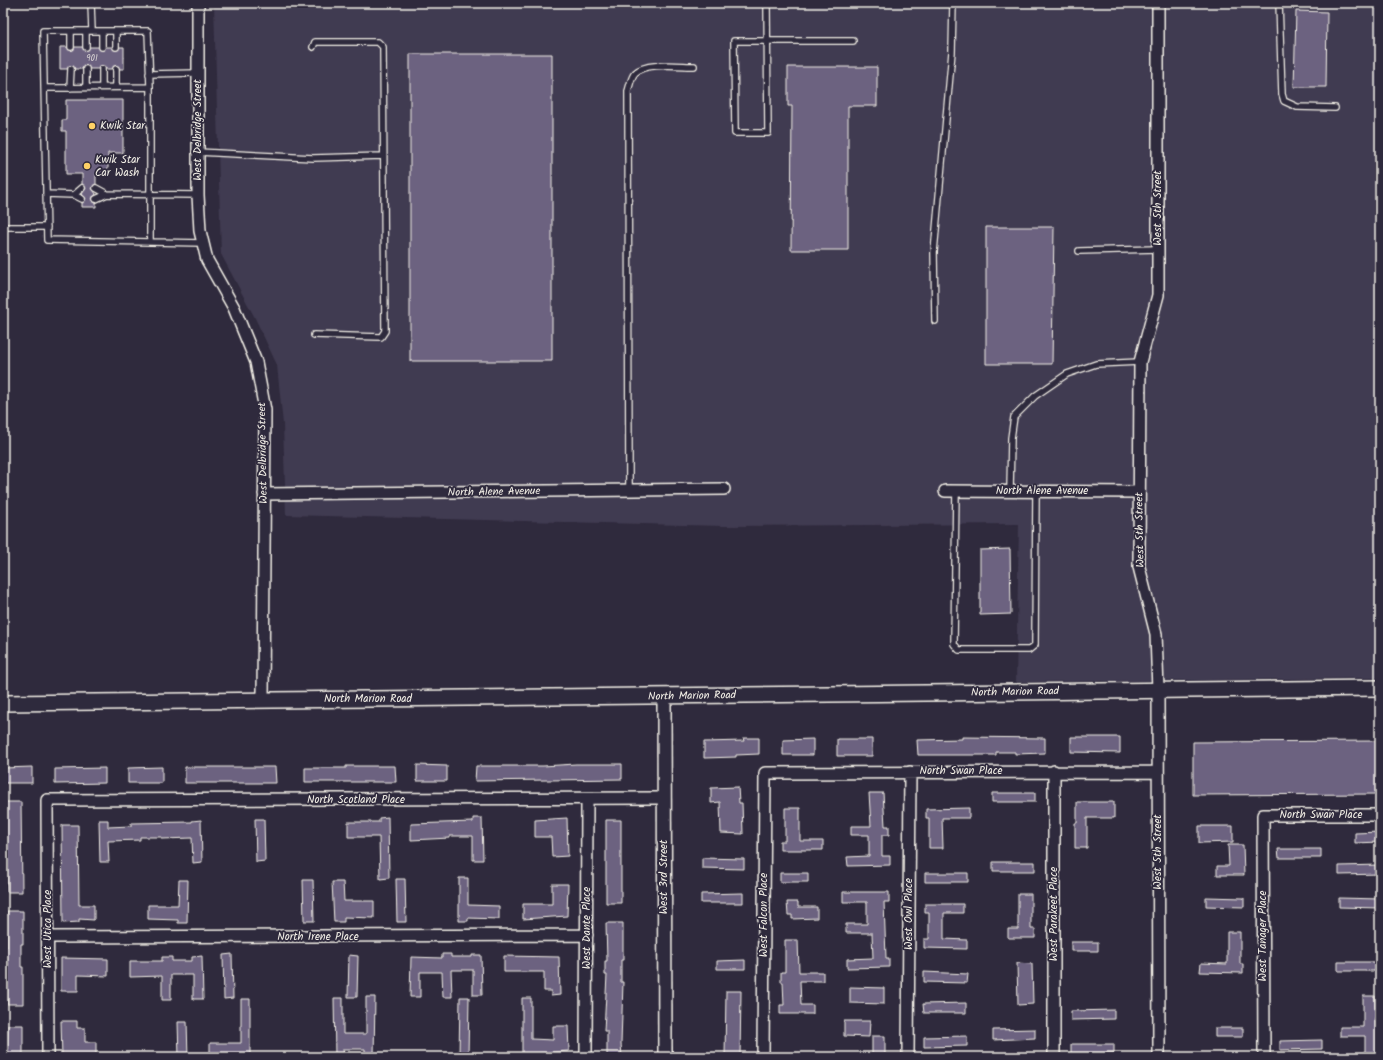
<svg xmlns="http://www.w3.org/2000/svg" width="1383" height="1060" viewBox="0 0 1383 1060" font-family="Kalam,sans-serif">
	<rect width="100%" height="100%" fill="#2f2a3d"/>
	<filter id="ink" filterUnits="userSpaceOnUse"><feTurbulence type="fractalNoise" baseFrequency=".025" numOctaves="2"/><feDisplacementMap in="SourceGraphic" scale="8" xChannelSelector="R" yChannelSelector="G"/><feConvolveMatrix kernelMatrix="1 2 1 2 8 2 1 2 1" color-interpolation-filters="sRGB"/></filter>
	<g filter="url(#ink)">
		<path fill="#413b51" d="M 214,3 L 1380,3 L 1380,678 L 1016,682 L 1019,524 L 724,526 L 286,515 L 283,424 L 277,365 L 255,318 L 221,254 Z"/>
		<path fill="#6c6280" stroke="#f4f1e8" d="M 1296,11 L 1327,12 L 1326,87 L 1294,87 Z
			M 60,47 L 67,47 L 71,51 L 75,47 L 82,47 L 86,51 L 90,47 L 98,47 L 102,51 L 106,47 L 112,47 L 116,51 L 120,47 L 124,47 L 124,69 L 120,69 L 116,65 L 112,69 L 106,69 L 102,65 L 98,69 L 90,69 L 86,65 L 82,69 L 75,69 L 71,65 L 67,69 L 60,69 Z
			M 410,54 L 552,54 L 552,361 L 410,361 Z
			M 788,67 L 877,67 L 877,106 L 848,106 L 848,250 L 791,250 L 792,106 L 788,106 Z
			M 66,100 L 123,100 L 123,153 L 108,153 L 108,174 L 96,174 L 96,184 L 92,188 L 96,194 L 92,199 L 96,203 L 96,207 L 82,207 L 82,203 L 86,199 L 82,194 L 86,188 L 82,184 L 82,174 L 66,174 L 66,131 L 62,131 L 62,120 L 66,120 Z
			M 986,227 L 1054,227 L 1052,364 L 986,364 Z
			M 1010,549 L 1011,614 L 980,615 L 980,550 Z
			M 962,737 L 1045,738 L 1045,753 L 1015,754 L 1015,752 L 996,752 L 996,755 L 918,755 L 917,740 L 962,739 Z
			M 1071,737 L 1120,737 L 1120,753 L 1071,752 Z
			M 743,738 L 759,738 L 759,754 L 736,755 L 736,757 L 704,758 L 704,742 L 744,741 Z
			M 813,739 L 813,755 L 783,755 L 783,740 Z
			M 837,739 L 872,739 L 872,756 L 837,756 Z
			M 1380,741 L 1380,794 L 1193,795 L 1193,742 Z
			M 576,764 L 622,764 L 622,779 L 475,781 L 476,766 L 543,766 Z
			M 417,765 L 447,766 L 447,781 L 417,781 Z
			M 346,766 L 395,766 L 396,782 L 305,782 L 305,768 L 346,768 Z
			M 32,767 L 32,783 L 3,783 L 3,768 Z
			M 162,767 L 162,783 L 128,783 L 128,768 Z
			M 185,767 L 275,767 L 276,783 L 185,783 Z
			M 105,768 L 105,783 L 55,784 L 55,769 Z
			M 738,787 L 739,803 L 742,803 L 743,834 L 721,833 L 720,802 L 711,803 L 711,788 Z
			M 869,793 L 883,793 L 885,826 L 889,826 L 889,835 L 882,835 L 882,856 L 890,856 L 890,865 L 848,866 L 847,857 L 869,856 L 869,835 L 851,835 L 851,826 L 871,826 Z
			M 992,793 L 1035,793 L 1035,802 L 992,802 Z
			M 4,802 L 21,802 L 22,892 L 7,892 L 6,850 L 4,850 Z
			M 1077,802 L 1114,802 L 1114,818 L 1087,818 L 1087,848 L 1075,848 L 1075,823 L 1077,823 Z
			M 785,808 L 800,808 L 800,841 L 823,841 L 823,850 L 780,850 L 780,841 L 785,841 Z
			M 969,808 L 969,818 L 942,818 L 943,848 L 929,848 L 929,818 L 926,818 L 926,809 Z
			M 388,817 L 389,878 L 380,879 L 379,837 L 348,837 L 348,822 L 379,822 L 379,818 Z
			M 473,818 L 482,818 L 483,860 L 473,860 L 473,836 L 450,836 L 450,838 L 411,840 L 411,824 L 473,822 Z
			M 567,818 L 568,856 L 552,857 L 551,837 L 535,837 L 535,820 Z
			M 255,819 L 264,819 L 265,861 L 256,862 Z
			M 99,820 L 108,820 L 108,827 L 131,826 L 131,823 L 192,822 L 192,821 L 201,820 L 202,862 L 193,863 L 192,838 L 162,839 L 162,837 L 140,837 L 140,840 L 108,841 L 109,862 L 100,862 Z
			M 606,820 L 621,820 L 621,903 L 606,903 Z
			M 62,825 L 78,825 L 79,905 L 94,905 L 94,920 L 79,919 L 79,922 L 63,923 Z
			M 1199,826 L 1233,826 L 1233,842 L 1199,843 Z
			M 1380,832 L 1380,842 L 1355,843 L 1355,833 Z
			M 1228,845 L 1243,845 L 1244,875 L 1217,875 L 1217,866 L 1229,866 Z
			M 1278,849 L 1321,849 L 1321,858 L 1279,858 Z
			M 702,858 L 744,859 L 744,869 L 702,868 Z
			M 993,862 L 1035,862 L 1035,871 L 993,871 Z
			M 1380,865 L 1380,874 L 1339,875 L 1339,866 Z
			M 780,873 L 808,873 L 808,882 L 780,882 Z
			M 925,873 L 968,873 L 968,882 L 925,882 Z
			M 459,878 L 468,878 L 468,905 L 499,906 L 499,919 L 468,918 L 468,921 L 459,921 Z
			M 396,879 L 405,879 L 406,922 L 397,922 Z
			M 179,880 L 188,880 L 187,923 L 178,923 L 178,920 L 148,919 L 148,905 L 178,905 Z
			M 303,880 L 313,880 L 314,921 L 304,921 Z
			M 332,882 L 343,882 L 344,901 L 374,901 L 374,918 L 344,917 L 344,922 L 334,922 Z
			M 552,884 L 568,884 L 567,916 L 523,919 L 523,904 L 552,904 Z
			M 843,892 L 889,892 L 889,902 L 884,902 L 886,958 L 889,958 L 889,967 L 847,968 L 847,959 L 873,958 L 872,933 L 846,933 L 846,924 L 867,924 L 867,902 L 843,902 Z
			M 743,893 L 743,903 L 701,903 L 701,894 Z
			M 1018,894 L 1031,894 L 1031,929 L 1035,929 L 1035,938 L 1008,938 L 1008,929 L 1018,929 Z
			M 1206,897 L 1244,898 L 1244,907 L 1206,906 Z
			M 1339,898 L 1380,899 L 1380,908 L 1339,907 Z
			M 787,902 L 798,902 L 798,907 L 817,907 L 817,918 L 792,919 L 792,915 L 788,915 Z
			M 925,904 L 963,904 L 963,913 L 944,913 L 944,939 L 967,940 L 967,949 L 924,948 L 924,939 L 929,939 L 929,913 L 925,913 Z
			M 7,911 L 23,911 L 23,944 L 21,944 L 21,967 L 23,967 L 23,1004 L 7,1004 L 8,962 L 4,962 L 4,947 L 7,947 Z
			M 606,923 L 623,923 L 623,960 L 621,960 L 621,982 L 623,982 L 621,1044 L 622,1057 L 607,1057 L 607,1031 L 604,1031 L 607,975 L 605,975 L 605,961 L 607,961 Z
			M 1227,932 L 1240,932 L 1240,964 L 1243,964 L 1243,973 L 1200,972 L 1201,963 L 1227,964 Z
			M 785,940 L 798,940 L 799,972 L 823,972 L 823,981 L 800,981 L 801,1005 L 813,1005 L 813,1014 L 780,1014 L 780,1005 L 784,1005 L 783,982 L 781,982 L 781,972 L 785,972 Z
			M 1071,942 L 1098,942 L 1098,951 L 1071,951 Z
			M 232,954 L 233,998 L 224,999 L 223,955 Z
			M 442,954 L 451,954 L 451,957 L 472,957 L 472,955 L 481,955 L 482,995 L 473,995 L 473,970 L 451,970 L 452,997 L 443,997 L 442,972 L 420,972 L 420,997 L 410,997 L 411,957 L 442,958 Z
			M 349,955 L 358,956 L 357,997 L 348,997 Z
			M 202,956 L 203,999 L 193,999 L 193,975 L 171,975 L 171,1000 L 162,1000 L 162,976 L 130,977 L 130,961 L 162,961 L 162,957 L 172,957 L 172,961 L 192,961 L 192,957 Z
			M 504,956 L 559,957 L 560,995 L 551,996 L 551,991 L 544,991 L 544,972 L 504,972 Z
			M 61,958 L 108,959 L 108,976 L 78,975 L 78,991 L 61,991 Z
			M 745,960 L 745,969 L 717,969 L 717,961 Z
			M 1338,962 L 1380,962 L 1380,971 L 1338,971 Z
			M 1017,963 L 1032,964 L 1033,1004 L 1018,1005 Z
			M 924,972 L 968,974 L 967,983 L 924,982 Z
			M 850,987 L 884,988 L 884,1004 L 850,1003 Z
			M 726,991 L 741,991 L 740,1057 L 725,1057 Z
			M 1363,996 L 1375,996 L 1376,1027 L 1380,1027 L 1379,1053 L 1365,1053 L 1365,1036 L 1340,1036 L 1340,1027 L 1363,1027 Z
			M 366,997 L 375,997 L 374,1057 L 365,1057 L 365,1049 L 343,1049 L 344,1057 L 335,1057 L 334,998 L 343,998 L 343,1034 L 366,1034 Z
			M 460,997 L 469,997 L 468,1057 L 459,1057 Z
			M 522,998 L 531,998 L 531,1039 L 553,1040 L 553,1026 L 568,1026 L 569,1051 L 531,1054 L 531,1057 L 522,1057 Z
			M 241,999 L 250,999 L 250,1057 L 210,1057 L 210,1043 L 241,1043 Z
			M 966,1003 L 966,1013 L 924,1013 L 923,1004 Z
			M 1114,1010 L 1114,1019 L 1071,1020 L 1071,1011 Z
			M 61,1021 L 77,1021 L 77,1028 L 85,1028 L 85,1042 L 96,1042 L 96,1057 L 62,1057 Z
			M 844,1021 L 870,1021 L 869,1037 L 844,1036 Z
			M 178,1022 L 187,1022 L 188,1057 L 179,1057 Z
			M 8,1025 L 23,1025 L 23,1057 L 7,1057 Z
			M 1215,1028 L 1243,1028 L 1243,1037 L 1215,1037 Z
			M 1035,1029 L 1035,1038 L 993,1040 L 993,1030 Z
			M 872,1036 L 885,1036 L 885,1057 L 872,1057 Z
			M 967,1036 L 967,1046 L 924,1047 L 924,1037 Z
			M 1322,1040 L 1322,1049 L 1280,1050 L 1280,1041 Z
			M 1071,1044 L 1114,1044 L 1114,1053 L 1071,1053 Z"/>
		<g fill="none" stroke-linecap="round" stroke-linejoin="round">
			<g stroke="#f4f1e8" stroke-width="8">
				<path id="service" d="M 91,3 L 92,31 L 43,31 L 47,240 L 203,243
					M 767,3 L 768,133 L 735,133 L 734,41 L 853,41
					M 1279,3 L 1282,94 L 1284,101 L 1297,107 L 1335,108
					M 71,31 L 71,47
					M 86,31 L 86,47
					M 102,47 L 102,31
					M 116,47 L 116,31
					M 313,47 L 315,42 L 378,42 L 383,47 L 385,331 L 381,337 L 314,335
					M 86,69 L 86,87
					M 102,69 L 102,87
					M 116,69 L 116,87
					M 149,74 L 198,73
					M 150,87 L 150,242
					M 44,88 L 150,87 L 148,31 L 92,31
					M 70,88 L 71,69
					M 198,152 L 313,158 L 383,156
					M 96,188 L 107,194
					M 46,194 L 74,195 L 82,199
					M 74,195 L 82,188
					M 96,199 L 107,194 L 198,195
					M 3,227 L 47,227
					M 1079,251 L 1158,249
					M 935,321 L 934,252 L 952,52 L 953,3
					M 629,490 L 628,91 C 630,85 631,77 635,73 C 645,62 679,66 694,66
					M 956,491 L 954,644 L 959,650 L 1029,650 L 1035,645 L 1036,491
					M 1010,491 L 1011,438 L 1014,417 L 1035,396 L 1067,374 L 1096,364 L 1140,362"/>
			</g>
			<g stroke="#f4f1e8" stroke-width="14">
				<path id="minor" d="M 198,3 L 198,195 L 200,231 L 207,260 L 234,308 L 256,362 L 265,410 L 263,700
					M 1158,3 L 1158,295 L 1140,362 L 1139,567 L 1156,634 L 1158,690 L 1159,1057
					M 945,491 L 1139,492
					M 264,494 L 724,489
					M 1054,771 L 1054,1057
					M 48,937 L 587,935
					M 48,1057 L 47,800 L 664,798
					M 586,1057 L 587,799
					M 763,1057 L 765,773 L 1157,772
					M 908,1057 L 910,772
					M 1264,1057 L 1263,815 L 1380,815"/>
			</g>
			<g stroke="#f4f1e8" stroke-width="16">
				<path id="tertiary" d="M 664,696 L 665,1057"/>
			</g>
			<g stroke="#f4f1e8" stroke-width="18">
				<path id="secondary" d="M 3,703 L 1380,688"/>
			</g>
			<use href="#service" stroke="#2f2a3d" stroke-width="5.5"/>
			<use href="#minor" stroke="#2f2a3d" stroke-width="11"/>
			<use href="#tertiary" stroke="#2f2a3d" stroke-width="13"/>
			<use href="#secondary" stroke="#2f2a3d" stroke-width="15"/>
		</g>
	</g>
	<g fill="#ffd166" stroke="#2f2a3d" stroke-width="1.5">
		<circle cx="92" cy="126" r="4"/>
		<circle cx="87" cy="166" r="4"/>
	</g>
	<g text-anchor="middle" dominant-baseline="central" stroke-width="3.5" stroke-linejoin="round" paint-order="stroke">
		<g font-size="9" fill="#d2cdce">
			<text x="92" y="58">901</text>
		</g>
		<g font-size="11" fill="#f4f1e8" stroke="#2f2a3d" text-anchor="start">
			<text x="100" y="126">Kwik Star</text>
			<text x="95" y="160">Kwik Star<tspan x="95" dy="13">Car Wash</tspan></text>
		</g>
		<g font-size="11" fill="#f4f1e8" stroke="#2f2a3d">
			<text transform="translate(198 130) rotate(-90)">West Delbridge Street</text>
			<text transform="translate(1158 208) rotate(-90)">West 5th Street</text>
			<text transform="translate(263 453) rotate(-91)">West Delbridge Street</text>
			<text x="1042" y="491">North Alene Avenue</text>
			<text transform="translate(494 492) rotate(-1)">North Alene Avenue</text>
			<text transform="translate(1140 530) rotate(-91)">West 5th Street</text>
			<text transform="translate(1015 692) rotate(-1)">North Marion Road</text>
			<text transform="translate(692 696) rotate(-1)">North Marion Road</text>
			<text x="368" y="699">North Marion Road</text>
			<text x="961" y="771">North Swan Place</text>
			<text x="356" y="800">North Scotland Place</text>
			<text x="1321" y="815">North Swan Place</text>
			<text transform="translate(1158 852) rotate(-90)">West 5th Street</text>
			<text transform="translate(664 877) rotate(-90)">West 3rd Street</text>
			<text transform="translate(909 914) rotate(-90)">West Owl Place</text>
			<text transform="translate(1054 914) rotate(-90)">West Parakeet Place</text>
			<text transform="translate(764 915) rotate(-90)">West Falcon Place</text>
			<text transform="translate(587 928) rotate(-90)">West Dante Place</text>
			<text transform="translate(48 929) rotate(-90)">West Utica Place</text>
			<text transform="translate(1263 936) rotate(-90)">West Tanager Place</text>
			<text x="318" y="937">North Irene Place</text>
		</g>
	</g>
	<rect width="1383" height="1060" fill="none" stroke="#2f2a3d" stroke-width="16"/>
	<rect x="8" y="8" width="1367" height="1044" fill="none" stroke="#f4f1e8" stroke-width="1.5" filter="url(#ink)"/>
</svg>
